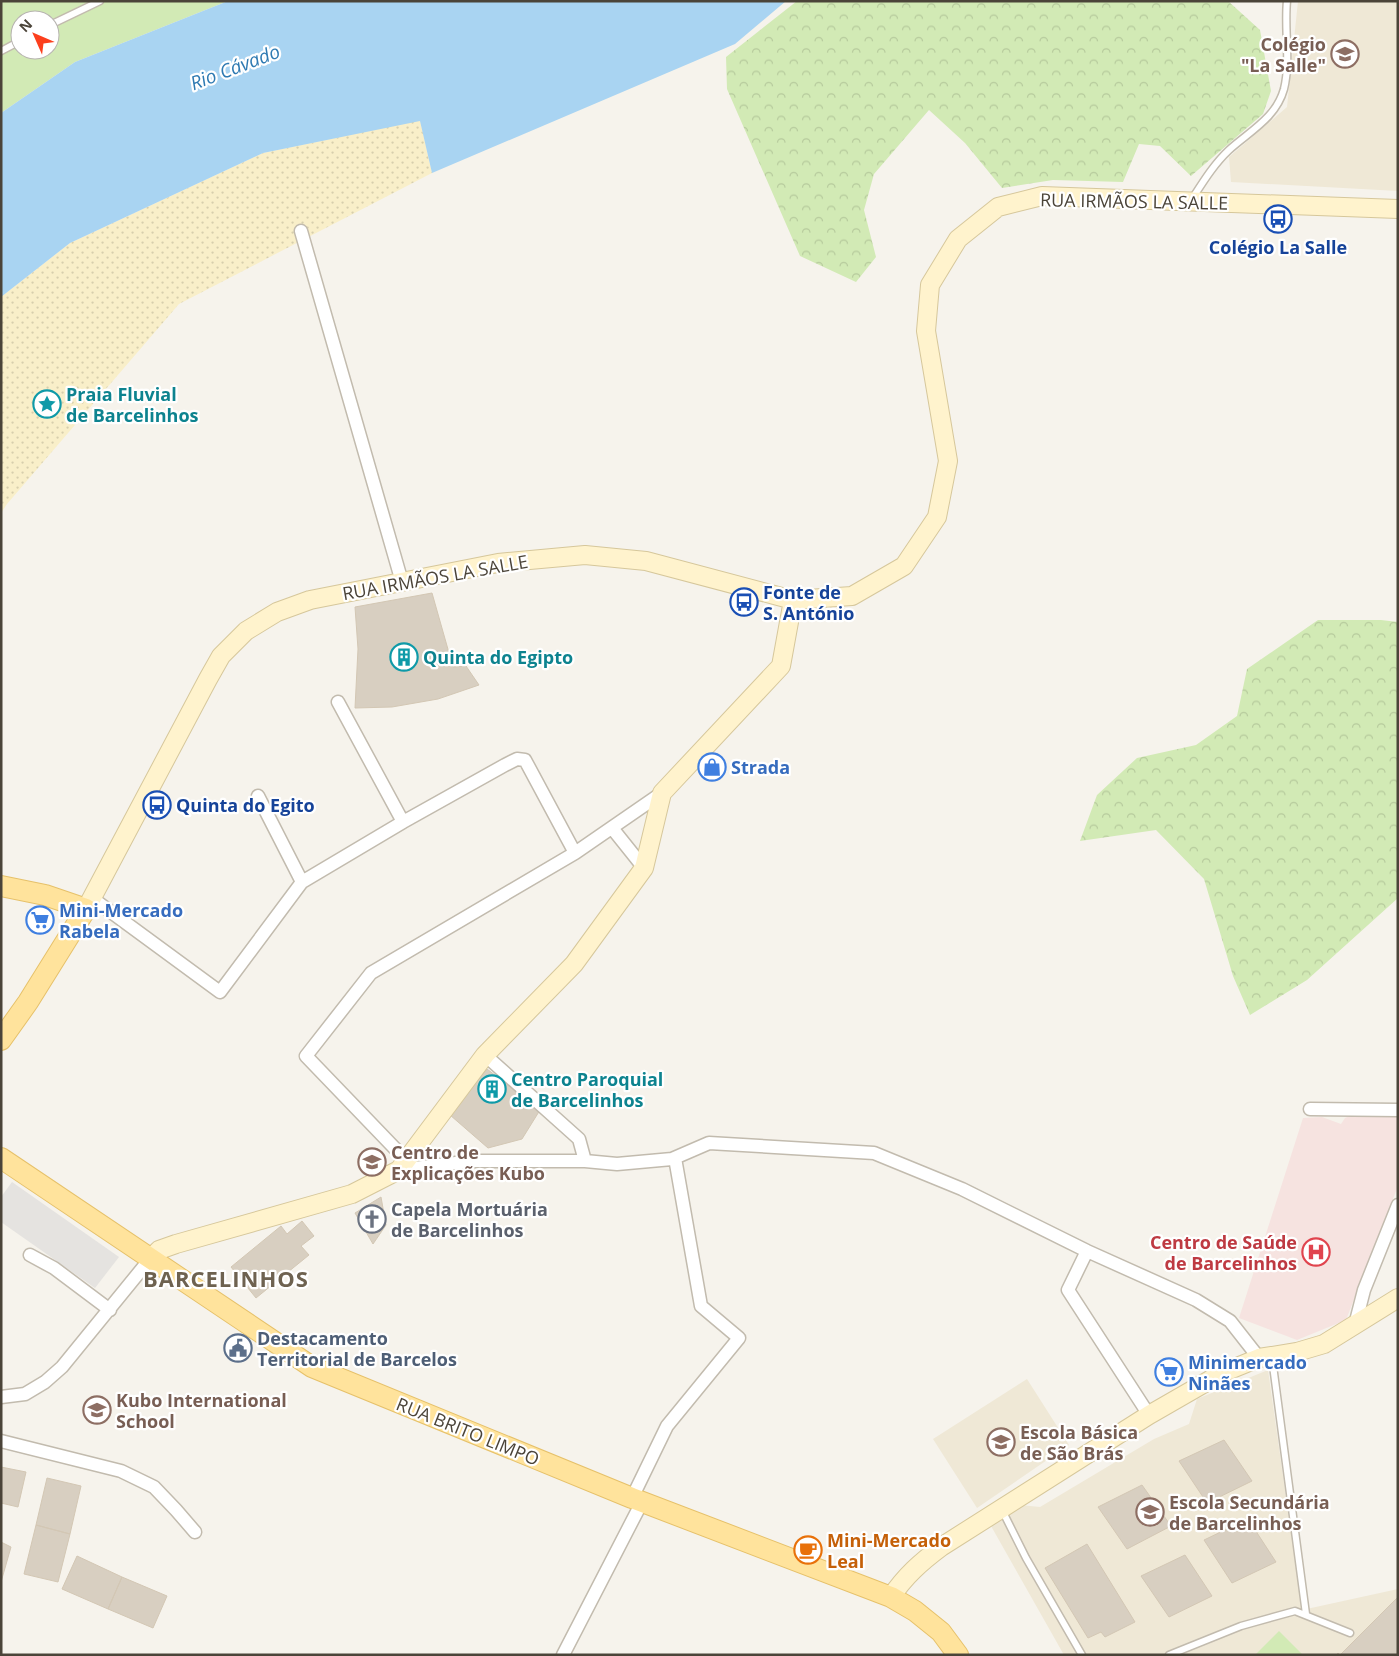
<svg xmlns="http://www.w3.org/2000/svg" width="1399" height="1656" viewBox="0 0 1399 1656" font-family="'Open Sans',sans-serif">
	<defs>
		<pattern id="forest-crowns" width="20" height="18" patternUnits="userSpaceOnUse" patternTransform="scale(1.25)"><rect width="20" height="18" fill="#d2eab5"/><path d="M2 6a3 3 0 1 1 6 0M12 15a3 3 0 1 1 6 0" fill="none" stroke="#b6ca9c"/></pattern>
		<pattern id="sand-dots" width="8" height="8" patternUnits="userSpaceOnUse" patternTransform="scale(1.25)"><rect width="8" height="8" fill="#f9efc9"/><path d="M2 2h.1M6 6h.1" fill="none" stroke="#d7cead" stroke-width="1.8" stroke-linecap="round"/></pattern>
	</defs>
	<rect width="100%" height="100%" fill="#f6f3ec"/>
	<path fill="#efe8d6" d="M 1298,1 L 1398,1 L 1398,191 L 1231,182 L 1229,157 L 1287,107 Z
		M 1268,1370 L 1302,1610 L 1398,1589 L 1398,1655 L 1064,1655 L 991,1526 L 1020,1505 L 1040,1507 L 1154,1439 L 1189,1424 L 1197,1399 Z
		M 1027,1379 L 1069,1445 L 977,1508 L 933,1439 Z"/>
	<path fill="#f6e3e0" d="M 1352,1115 L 1398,1115 L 1398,1186 L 1346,1320 L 1297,1340 L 1239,1318 L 1303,1118 L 1322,1117 L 1341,1124 L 1345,1118 Z"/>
	<path fill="#d2eab5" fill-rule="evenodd" d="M 1,1 L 228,1 L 75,62 L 1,113 ZM 20,20 L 50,20 L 50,50 L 20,50 Z
		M 1279,1631 L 1303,1655 L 1255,1655 Z"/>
	<path fill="url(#forest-crowns)" d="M 797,1 L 1228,1 L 1260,30 L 1271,91 L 1263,114 L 1191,176 L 1160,146 L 1139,144 L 1123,182 L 1053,180 L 1002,188 L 965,143 L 929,110 L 874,174 L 864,210 L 876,257 L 856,282 L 800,256 L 727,89 L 726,57 Z
		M 1318,620 L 1381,620 L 1398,622 L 1398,898 L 1307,980 L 1250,1015 L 1233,976 L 1204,879 L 1156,830 L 1080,841 L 1097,795 L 1137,758 L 1196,745 L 1237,716 L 1247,669 Z"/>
	<path fill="url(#sand-dots)" d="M 420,120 L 432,173 L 179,304 L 7,504 L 1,513 L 1,297 L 70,243 L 263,153 Z"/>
	<path fill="#e5e3e0" d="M 12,1182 L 119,1257 L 95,1288 L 1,1222 L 1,1197 Z"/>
	<path fill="#a9d4f2" d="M 228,1 L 786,1 L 735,44 L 432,173 L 420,121 L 263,153 L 70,243 L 1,297 L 1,113 L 75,62 Z"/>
	<path fill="#d8cfc1" stroke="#d3c7b4" d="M 432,593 L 453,667 L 466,666 L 479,685 L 438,699 L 392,707 L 355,708 L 358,649 L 355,607 Z
		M 487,1069 L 540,1110 L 522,1139 L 488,1148 L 450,1115 Z
		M 381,1197 L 386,1225 L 373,1244 L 355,1213 Z
		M 302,1221 L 314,1236 L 301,1246 L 309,1255 L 256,1298 L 231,1267 L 281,1226 L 287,1234 Z
		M 1224,1440 L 1252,1481 L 1207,1503 L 1179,1461 Z
		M 1,1467 L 26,1472 L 18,1507 L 1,1503 Z
		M 47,1478 L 81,1486 L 70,1534 L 36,1525 Z
		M 1142,1485 L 1171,1526 L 1127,1549 L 1098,1507 Z
		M 1248,1519 L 1276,1562 L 1232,1583 L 1204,1540 Z
		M 36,1525 L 70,1534 L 58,1582 L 24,1574 Z
		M 1,1542 L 11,1547 L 1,1582 Z
		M 1087,1544 L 1135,1622 L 1105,1637 L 1101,1632 L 1088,1638 L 1045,1568 Z
		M 1185,1555 L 1212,1596 L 1169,1617 L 1141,1576 Z
		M 77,1556 L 122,1577 L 108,1609 L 62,1589 Z
		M 122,1577 L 167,1596 L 153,1628 L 108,1609 Z
		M 1397,1598 L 1398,1655 L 1336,1655 L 1338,1653 L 1340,1655 Z"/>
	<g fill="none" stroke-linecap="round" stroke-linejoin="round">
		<g stroke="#c2bbae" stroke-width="9">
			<path id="lane" d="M 50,25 L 100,1
				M 1,51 L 20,41
				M 1192,199 C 1203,182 1214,164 1229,150 C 1250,131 1276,118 1284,89 C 1291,60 1284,30 1287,1
				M 1272,1358 L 1306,1614
				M 1002,1510 L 1026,1558 L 1082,1655
				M 1169,1655 L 1241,1626 L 1295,1611 L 1350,1633"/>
		</g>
		<g stroke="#c2bbae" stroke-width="15">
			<path id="street" d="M 301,231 L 402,582
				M 338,702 L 403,822
				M 258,796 L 302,882 L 403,822 L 505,765 L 517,759 L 525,760 L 575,853 L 371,973 L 306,1056 L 406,1160
				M 612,828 L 644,868
				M 575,853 L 662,793
				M 92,898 L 220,992 L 302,882
				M 485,1055 L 579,1139 L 585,1161
				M 1310,1109 L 1398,1110
				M 399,1170 L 472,1161 L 585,1161 L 617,1164 L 672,1159 L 709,1143 L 874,1153 L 962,1189 L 1087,1251 L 1196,1300 L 1230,1321 L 1259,1358
				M 1087,1251 L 1068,1290 L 1149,1415
				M 30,1255 L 54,1268 L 110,1310
				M 1355,1325 L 1364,1290 L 1398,1205
				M 1,1397 L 25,1394 L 45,1382 L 62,1367 L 150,1259
				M 1,1441 L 121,1471 L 154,1487 L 176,1510 L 195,1532
				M 632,1498 L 667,1426 L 739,1338 L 701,1306 L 675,1158
				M 563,1655 L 642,1502"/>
		</g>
		<g stroke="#d6c79b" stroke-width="20">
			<path id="secondary" d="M 86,909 L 208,679 L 221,656 L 246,631 L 277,612 L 310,600 L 498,563 L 585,555 L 646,561 L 793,600 L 852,596 L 904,566 L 937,517 L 948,461 L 926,331 L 930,285 L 958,239 L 998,207 L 1042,196 L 1398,209
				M 150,1259 L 159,1250 L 176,1244 L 352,1194 L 399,1170 L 485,1055 L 574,964 L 644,868 L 662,793 L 781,666 L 793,600
				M 891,1597 C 905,1576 921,1562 941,1547 L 1149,1415 L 1222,1373 L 1259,1358 L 1297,1352 L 1324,1344 L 1398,1298"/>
		</g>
		<g stroke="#e6c16a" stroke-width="22">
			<path id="primary" d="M 1,886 L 45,895 L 86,909 L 28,1002 L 1,1040
				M 1,1158 L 312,1367 L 632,1498 L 891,1597 L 915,1611 L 941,1632 L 958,1655"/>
		</g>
		<use href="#lane" stroke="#fff" stroke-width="6"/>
		<use href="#street" stroke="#fff" stroke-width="12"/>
		<use href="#secondary" stroke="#fff3cd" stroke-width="18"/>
		<use href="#primary" stroke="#ffe39c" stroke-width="20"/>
	</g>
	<defs>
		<g id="school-ring" transform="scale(1.4375)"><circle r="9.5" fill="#fff" stroke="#8d6e63" stroke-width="1.5"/><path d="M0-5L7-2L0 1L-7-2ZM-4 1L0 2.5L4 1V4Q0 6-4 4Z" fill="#8d6e63"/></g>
		<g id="bus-ring" transform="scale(1.4375)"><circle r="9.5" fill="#fff" stroke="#1a4fb4" stroke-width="1.5"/><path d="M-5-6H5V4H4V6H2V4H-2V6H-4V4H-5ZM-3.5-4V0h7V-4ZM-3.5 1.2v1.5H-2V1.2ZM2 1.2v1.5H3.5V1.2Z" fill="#1a4fb4"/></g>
		<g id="sight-ring" transform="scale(1.4375)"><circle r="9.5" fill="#fff" stroke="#0f9aa8" stroke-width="1.5"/><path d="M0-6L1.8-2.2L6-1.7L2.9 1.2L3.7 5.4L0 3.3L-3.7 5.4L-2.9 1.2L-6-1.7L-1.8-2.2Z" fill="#0f9aa8"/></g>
		<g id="building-ring" transform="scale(1.4375)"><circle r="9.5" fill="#fff" stroke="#0f9aa8" stroke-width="1.5"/><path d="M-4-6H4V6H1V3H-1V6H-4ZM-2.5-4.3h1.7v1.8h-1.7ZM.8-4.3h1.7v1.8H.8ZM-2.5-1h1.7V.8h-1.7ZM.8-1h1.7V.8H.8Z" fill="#0f9aa8"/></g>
		<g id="shop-ring" transform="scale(1.4375)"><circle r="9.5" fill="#fff" stroke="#3f7fe0" stroke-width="1.5"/><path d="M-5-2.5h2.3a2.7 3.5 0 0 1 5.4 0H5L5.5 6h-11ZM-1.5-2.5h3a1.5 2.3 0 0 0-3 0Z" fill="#3f7fe0"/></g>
		<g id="supermarket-ring" transform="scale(1.4375)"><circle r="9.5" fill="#fff" stroke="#3f7fe0" stroke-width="1.5"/><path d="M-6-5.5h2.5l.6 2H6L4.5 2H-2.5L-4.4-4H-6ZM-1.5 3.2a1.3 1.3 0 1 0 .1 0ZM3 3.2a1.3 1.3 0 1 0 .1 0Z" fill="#3f7fe0"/></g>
		<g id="church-ring" transform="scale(1.4375)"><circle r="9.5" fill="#fff" stroke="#6b7280" stroke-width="1.5"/><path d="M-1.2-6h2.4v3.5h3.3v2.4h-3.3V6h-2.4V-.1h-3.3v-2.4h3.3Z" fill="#6b7280"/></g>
		<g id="hospital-ring" transform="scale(1.4375)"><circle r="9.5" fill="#fff" stroke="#e0444e" stroke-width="1.5"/><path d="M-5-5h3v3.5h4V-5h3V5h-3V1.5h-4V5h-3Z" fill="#e0444e"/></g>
		<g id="civic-ring" transform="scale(1.4375)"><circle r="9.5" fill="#fff" stroke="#5c6f8a" stroke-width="1.5"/><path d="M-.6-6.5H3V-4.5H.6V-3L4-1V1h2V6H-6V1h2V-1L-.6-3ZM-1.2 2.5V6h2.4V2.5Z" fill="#5c6f8a"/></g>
		<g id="cafe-ring" transform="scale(1.4375)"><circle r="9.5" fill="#fff" stroke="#e8710a" stroke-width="1.5"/><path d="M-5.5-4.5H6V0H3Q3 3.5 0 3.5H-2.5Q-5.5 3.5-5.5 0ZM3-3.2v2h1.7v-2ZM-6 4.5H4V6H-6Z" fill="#e8710a"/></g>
	</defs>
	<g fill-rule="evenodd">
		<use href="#school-ring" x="1345" y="54"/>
		<use href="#bus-ring" x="1278" y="219"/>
		<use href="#sight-ring" x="47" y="404"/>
		<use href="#bus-ring" x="744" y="602"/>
		<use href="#building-ring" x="404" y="657"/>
		<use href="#shop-ring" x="712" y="767"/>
		<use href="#bus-ring" x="157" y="805"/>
		<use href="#supermarket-ring" x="40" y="920"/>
		<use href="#building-ring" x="492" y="1089"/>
		<use href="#school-ring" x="372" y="1162"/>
		<use href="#church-ring" x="372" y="1219"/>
		<use href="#hospital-ring" x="1316" y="1252"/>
		<use href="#civic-ring" x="238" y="1348"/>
		<use href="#supermarket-ring" x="1169" y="1372"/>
		<use href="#school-ring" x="97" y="1410"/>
		<use href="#school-ring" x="1001" y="1442"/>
		<use href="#school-ring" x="1150" y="1512"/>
		<use href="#cafe-ring" x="808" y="1550"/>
	</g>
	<g text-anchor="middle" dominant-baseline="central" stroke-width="4.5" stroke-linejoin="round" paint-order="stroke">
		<g font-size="18" font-weight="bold" fill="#785e54" stroke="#fff" text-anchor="start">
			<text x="1326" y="44" text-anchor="end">Colégio<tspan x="1326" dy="21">"La Salle"</tspan></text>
			<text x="391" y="1152">Centro de<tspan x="391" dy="21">Explicações Kubo</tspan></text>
			<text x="116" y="1400">Kubo International<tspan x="116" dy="21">School</tspan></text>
			<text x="1020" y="1432">Escola Básica<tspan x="1020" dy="21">de São Brás</tspan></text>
			<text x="1169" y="1502">Escola Secundária<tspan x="1169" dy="21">de Barcelinhos</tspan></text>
		</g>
		<g font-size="18" fill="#4b4439" stroke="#fff">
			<text transform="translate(1134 201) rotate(1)">RUA IRMÃOS LA SALLE</text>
			<text transform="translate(435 577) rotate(-10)">RUA IRMÃOS LA SALLE</text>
			<text transform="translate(468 1431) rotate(22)">RUA BRITO LIMPO</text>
		</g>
		<g font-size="18" font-weight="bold" fill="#164399" stroke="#fff" text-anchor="start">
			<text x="1278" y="247" text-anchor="middle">Colégio La Salle</text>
			<text x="763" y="592">Fonte de<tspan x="763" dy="21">S. António</tspan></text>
			<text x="176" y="805">Quinta do Egito</text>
		</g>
		<g font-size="18" font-weight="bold" fill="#0d838f" stroke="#fff" text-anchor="start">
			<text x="66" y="394">Praia Fluvial<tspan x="66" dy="21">de Barcelinhos</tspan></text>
			<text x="423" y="657">Quinta do Egipto</text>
			<text x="511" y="1079">Centro Paroquial<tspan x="511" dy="21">de Barcelinhos</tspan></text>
		</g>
		<g font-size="18" font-weight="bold" fill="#366cbe" stroke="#fff" text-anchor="start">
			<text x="731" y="767">Strada</text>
			<text x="59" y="910">Mini-Mercado<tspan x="59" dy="21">Rabela</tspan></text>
			<text x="1188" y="1362">Minimercado<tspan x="1188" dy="21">Ninães</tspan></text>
		</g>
		<g font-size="18" font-weight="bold" fill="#5b616d" stroke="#fff" text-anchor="start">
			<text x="391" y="1209">Capela Mortuária<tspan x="391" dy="21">de Barcelinhos</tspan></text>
		</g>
		<g font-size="18" font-weight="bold" fill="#be3a42" stroke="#fff" text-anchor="end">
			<text x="1297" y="1242">Centro de Saúde<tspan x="1297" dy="21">de Barcelinhos</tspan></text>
		</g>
		<g font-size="18" font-weight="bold" fill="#4e5e75" stroke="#fff" text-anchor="start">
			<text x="257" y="1338">Destacamento<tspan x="257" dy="21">Territorial de Barcelos</tspan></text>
		</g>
		<g font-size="18" font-weight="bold" fill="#c56008" stroke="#fff" text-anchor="start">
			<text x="827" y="1540">Mini-Mercado<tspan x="827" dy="21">Leal</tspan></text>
		</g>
		<g font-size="19" font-style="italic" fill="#2e7ab2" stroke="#fff">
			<text transform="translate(235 67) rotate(-21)">Rio Cávado</text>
		</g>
		<g font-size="22" font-weight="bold" letter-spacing="1" fill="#6e6250" stroke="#fff">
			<text x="226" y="1278">BARCELINHOS</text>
		</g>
	</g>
	<rect width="1399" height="1656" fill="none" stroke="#4b4439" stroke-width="5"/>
	<g transform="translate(35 35) rotate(315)"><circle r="24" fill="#ffffff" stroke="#b7b4b0"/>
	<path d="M0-4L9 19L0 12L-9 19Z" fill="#fc3f1d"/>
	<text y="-8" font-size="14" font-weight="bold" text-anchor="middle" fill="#4b4439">N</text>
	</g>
</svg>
